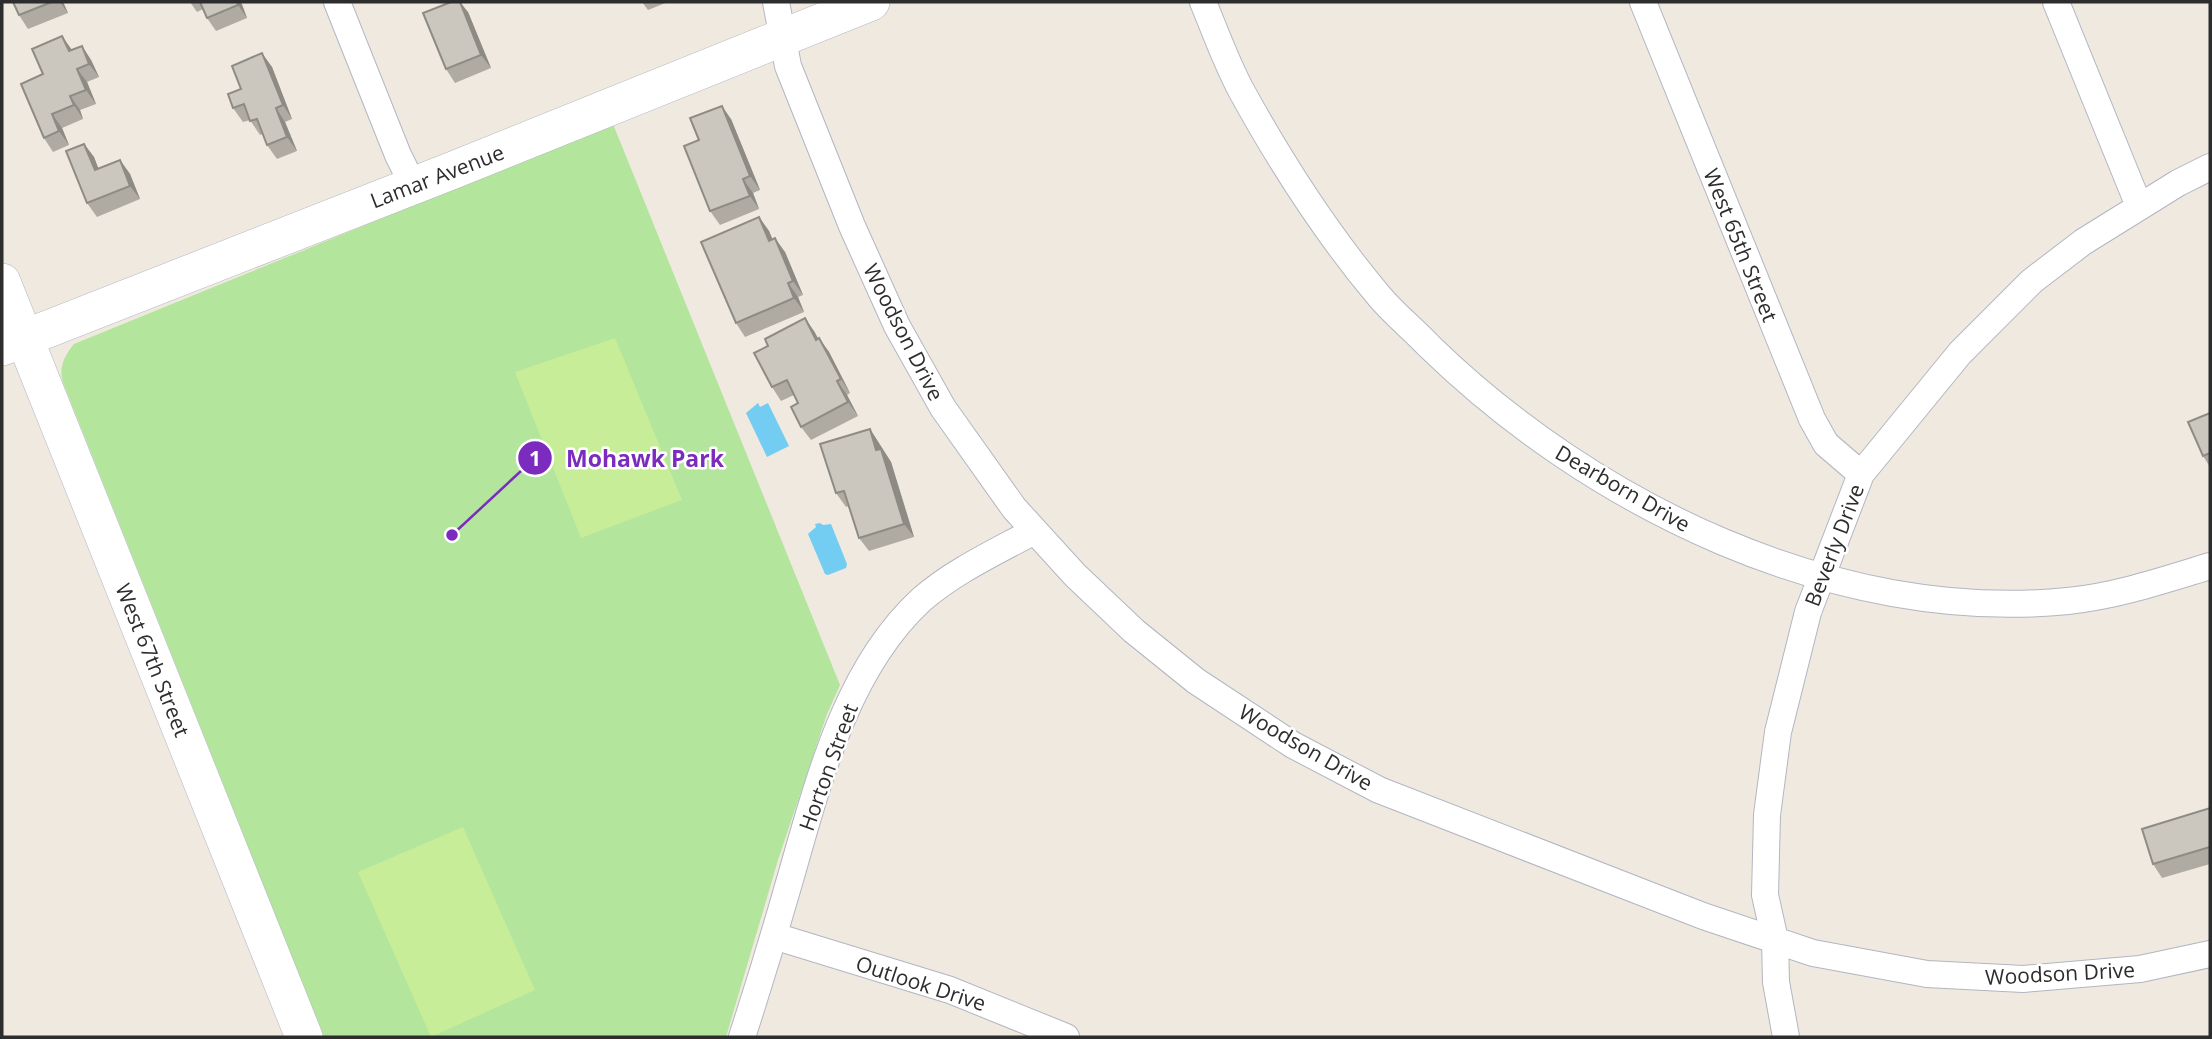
<svg xmlns="http://www.w3.org/2000/svg" width="2212" height="1039" viewBox="0 0 2212 1039" font-family="'Open Sans',sans-serif">
	<rect width="100%" height="100%" fill="#efe9e0"/>
	<path fill="#b3e59c" d="M 613,124 L 840,685 L 827,714 L 778,860 L 726,1037 L 324,1037 L 64,385 C 58,370 63,357 74,344 Z"/>
	<path fill="#c7ed98" d="M 615,338 L 682,500 L 581,538 L 515,372 Z
		M 463,827 L 535,990 L 431,1037 L 358,872 Z"/>
	<path fill="#73ccf1" d="M 758,403 L 760,407 L 768,403 L 789,446 L 767,457 L 746,413 Z
		M 820,523 L 823,525 L 831,524 L 847,564 L 846,568 L 828,575 L 825,574 L 808,534 L 816,527 L 815,524 Z"/>
	<g fill="none" stroke-linecap="round" stroke-linejoin="round">
		<g stroke="#b3b6c1" stroke-width="28">
			<path id="street" d="M 337,2 L 398,155 L 413,185
				M 776,2 L 788,66 L 852,226 L 897,326 L 943,408 L 1014,508 L 1075,575 L 1134,631 L 1196,681 L 1293,745 L 1379,790 L 1703,916 L 1813,953 L 1927,974 L 2023,979 L 2140,969 L 2210,954
				M 1203,2 C 1215,31 1226,62 1241,90 C 1281,163 1326,233 1379,296 C 1394,314 1413,329 1429,346 C 1592,505 1836,624 2068,601 C 2117,596 2164,580 2210,566
				M 1643,2 L 1812,419 L 1826,444 L 1861,474
				M 2056,2 L 2139,206
				M 774,936 L 950,990 L 1066,1037
				M 742,1037 C 758,988 773,939 787,890 C 816,791 843,672 921,600 C 954,571 996,552 1034,531
				M 1786,1037 L 1776,982 L 1775,940 L 1765,895 L 1767,815 L 1778,732 L 1808,612 L 1861,474 L 1960,353 L 2032,281 L 2083,242 L 2178,183 L 2210,167"/>
		</g>
		<g stroke="#b3b6c1" stroke-width="38">
			<path id="secondary" d="M 2,282 L 304,1037
				M 2,347 L 451,171 L 871,2"/>
		</g>
		<use href="#street" stroke="#fff" stroke-width="26"/>
		<use href="#secondary" stroke="#fff" stroke-width="37"/>
	</g>
	<path fill="#afaba3" d="M 13,2 L 63,2 L 68,13 L 28,29 L 19,15 Z
		M 190,2 L 241,2 L 247,18 L 216,31 L 207,18 L 203,9 L 197,12 Z
		M 642,2 L 668,2 L 648,10 Z
		M 468,12 L 491,68 L 455,83 L 446,69 Z
		M 82,46 L 91,60 L 99,77 L 87,82 L 96,104 L 80,110 L 83,119 L 62,128 L 69,145 L 53,152 L 44,138 L 72,50 Z
		M 272,67 L 292,119 L 285,122 L 297,151 L 277,159 L 267,145 L 263,134 L 260,135 L 250,120 L 243,122 L 233,108 L 241,89 Z
		M 731,119 L 760,190 L 753,193 L 759,209 L 720,225 L 710,211 L 699,140 Z
		M 84,144 L 94,157 L 98,168 L 120,160 L 130,174 L 140,199 L 97,217 L 87,203 Z
		M 759,217 L 769,231 L 772,239 L 785,252 L 803,295 L 798,297 L 804,312 L 745,337 L 736,323 Z
		M 814,331 L 818,339 L 819,338 L 829,352 L 850,393 L 847,395 L 858,416 L 811,440 L 801,427 L 798,403 L 794,395 L 781,401 L 772,387 Z
		M 2210,413 L 2210,467 L 2203,456 Z
		M 870,429 L 891,462 L 914,537 L 869,551 L 859,538 L 849,506 L 846,507 L 836,493 Z
		M 2210,808 L 2210,864 L 2162,878 L 2153,864 Z"/>
	<path fill="#8e8b85" d="M 60,2 L 63,2 L 68,13 Z
		M 237,2 L 241,2 L 247,18 L 238,5 Z
		M 460,2 L 468,12 L 491,68 L 481,55 Z
		M 62,36 L 72,50 L 69,51 Z
		M 82,46 L 91,60 L 99,77 L 89,64 Z
		M 262,53 L 272,67 L 292,119 L 283,105 Z
		M 77,69 L 87,82 L 96,104 L 86,90 Z
		M 70,96 L 80,110 L 83,119 L 74,105 Z
		M 722,106 L 731,119 L 760,190 L 750,176 Z
		M 276,108 L 285,122 L 297,151 L 287,137 Z
		M 52,114 L 62,128 L 69,145 L 59,131 Z
		M 84,144 L 94,157 L 104,183 L 95,170 Z
		M 120,160 L 130,174 L 140,199 L 130,186 Z
		M 743,179 L 753,193 L 759,209 L 750,196 Z
		M 759,217 L 769,231 L 779,254 L 769,241 Z
		M 775,238 L 785,252 L 803,295 L 793,281 Z
		M 788,283 L 798,297 L 804,312 L 794,298 Z
		M 805,318 L 814,331 L 826,353 L 816,340 Z
		M 819,338 L 829,352 L 850,393 L 841,379 Z
		M 837,381 L 847,395 L 858,416 L 848,402 Z
		M 870,429 L 891,462 L 914,537 L 904,524 L 876,450 Z"/>
	<path fill="#cbc7be" stroke="#8e8b85" stroke-width="2" d="M 13,2 L 52,2 L 19,15 Z
		M 200,2 L 237,2 L 238,5 L 207,18 Z
		M 451,2 L 460,2 L 481,55 L 446,69 L 423,13 Z
		M 62,36 L 69,51 L 82,46 L 89,64 L 77,69 L 86,90 L 70,96 L 74,105 L 52,114 L 59,131 L 44,138 L 21,84 L 43,74 L 32,49 Z
		M 262,53 L 283,105 L 276,108 L 287,137 L 267,145 L 257,119 L 250,121 L 244,104 L 233,108 L 228,94 L 241,89 L 232,66 Z
		M 722,106 L 750,176 L 743,179 L 750,196 L 710,211 L 684,146 L 699,140 L 690,118 Z
		M 84,144 L 95,170 L 120,160 L 130,186 L 87,203 L 66,151 Z
		M 759,217 L 769,241 L 775,238 L 793,281 L 788,283 L 794,298 L 736,323 L 701,242 Z
		M 805,318 L 816,340 L 819,338 L 841,379 L 837,381 L 848,402 L 801,427 L 791,407 L 798,403 L 787,380 L 772,387 L 754,353 L 768,346 L 765,339 Z
		M 2210,413 L 2210,453 L 2203,456 L 2188,422 Z
		M 870,429 L 876,450 L 881,449 L 904,524 L 859,538 L 844,491 L 836,493 L 820,444 Z
		M 2210,808 L 2210,847 L 2153,864 L 2142,829 Z"/>
	<g text-anchor="middle" dominant-baseline="central" stroke-width="5" stroke-linejoin="round" paint-order="stroke">
		<g font-size="21" fill="#2d2d2d" stroke="#fff">
			<text transform="translate(437 176) rotate(-21)">Lamar Avenue</text>
			<text transform="translate(1741 245) rotate(68)">West 65th Street</text>
			<text transform="translate(904 332) rotate(63)">Woodson Drive</text>
			<text transform="translate(1623 488) rotate(30)">Dearborn Drive</text>
			<text transform="translate(1834 545) rotate(-69)">Beverly Drive</text>
			<text transform="translate(153 660) rotate(68)">West 67th Street</text>
			<text transform="translate(1306 747) rotate(30)">Woodson Drive</text>
			<text transform="translate(828 767) rotate(-70)">Horton Street</text>
			<text transform="translate(2060 973) rotate(-3)">Woodson Drive</text>
			<text transform="translate(921 983) rotate(18)">Outlook Drive</text>
		</g>
	</g>
	<path fill="none" stroke="#7b2cbf" stroke-width="2.5" d="M452 535L535 458"/>
	<g fill="#7b2cbf" stroke="#fff" stroke-width="2.5">
		<circle cx="452" cy="535" r="7"/>
		<circle cx="535" cy="458" r="18"/>
	</g>
	<g font-size="21" text-anchor="middle" font-weight="bold" fill="#fff">
		<text x="535" y="466">1</text>
	</g>
	<g font-size="23" text-anchor="middle" font-weight="bold" fill="#7b2cbf" stroke="#fff" stroke-width="5" stroke-linejoin="round" paint-order="stroke">
		<text x="645" y="467">Mohawk Park</text>
	</g>
	<rect width="2212" height="1039" fill="none" stroke="#2d2d2d" stroke-width="7"/>
</svg>
